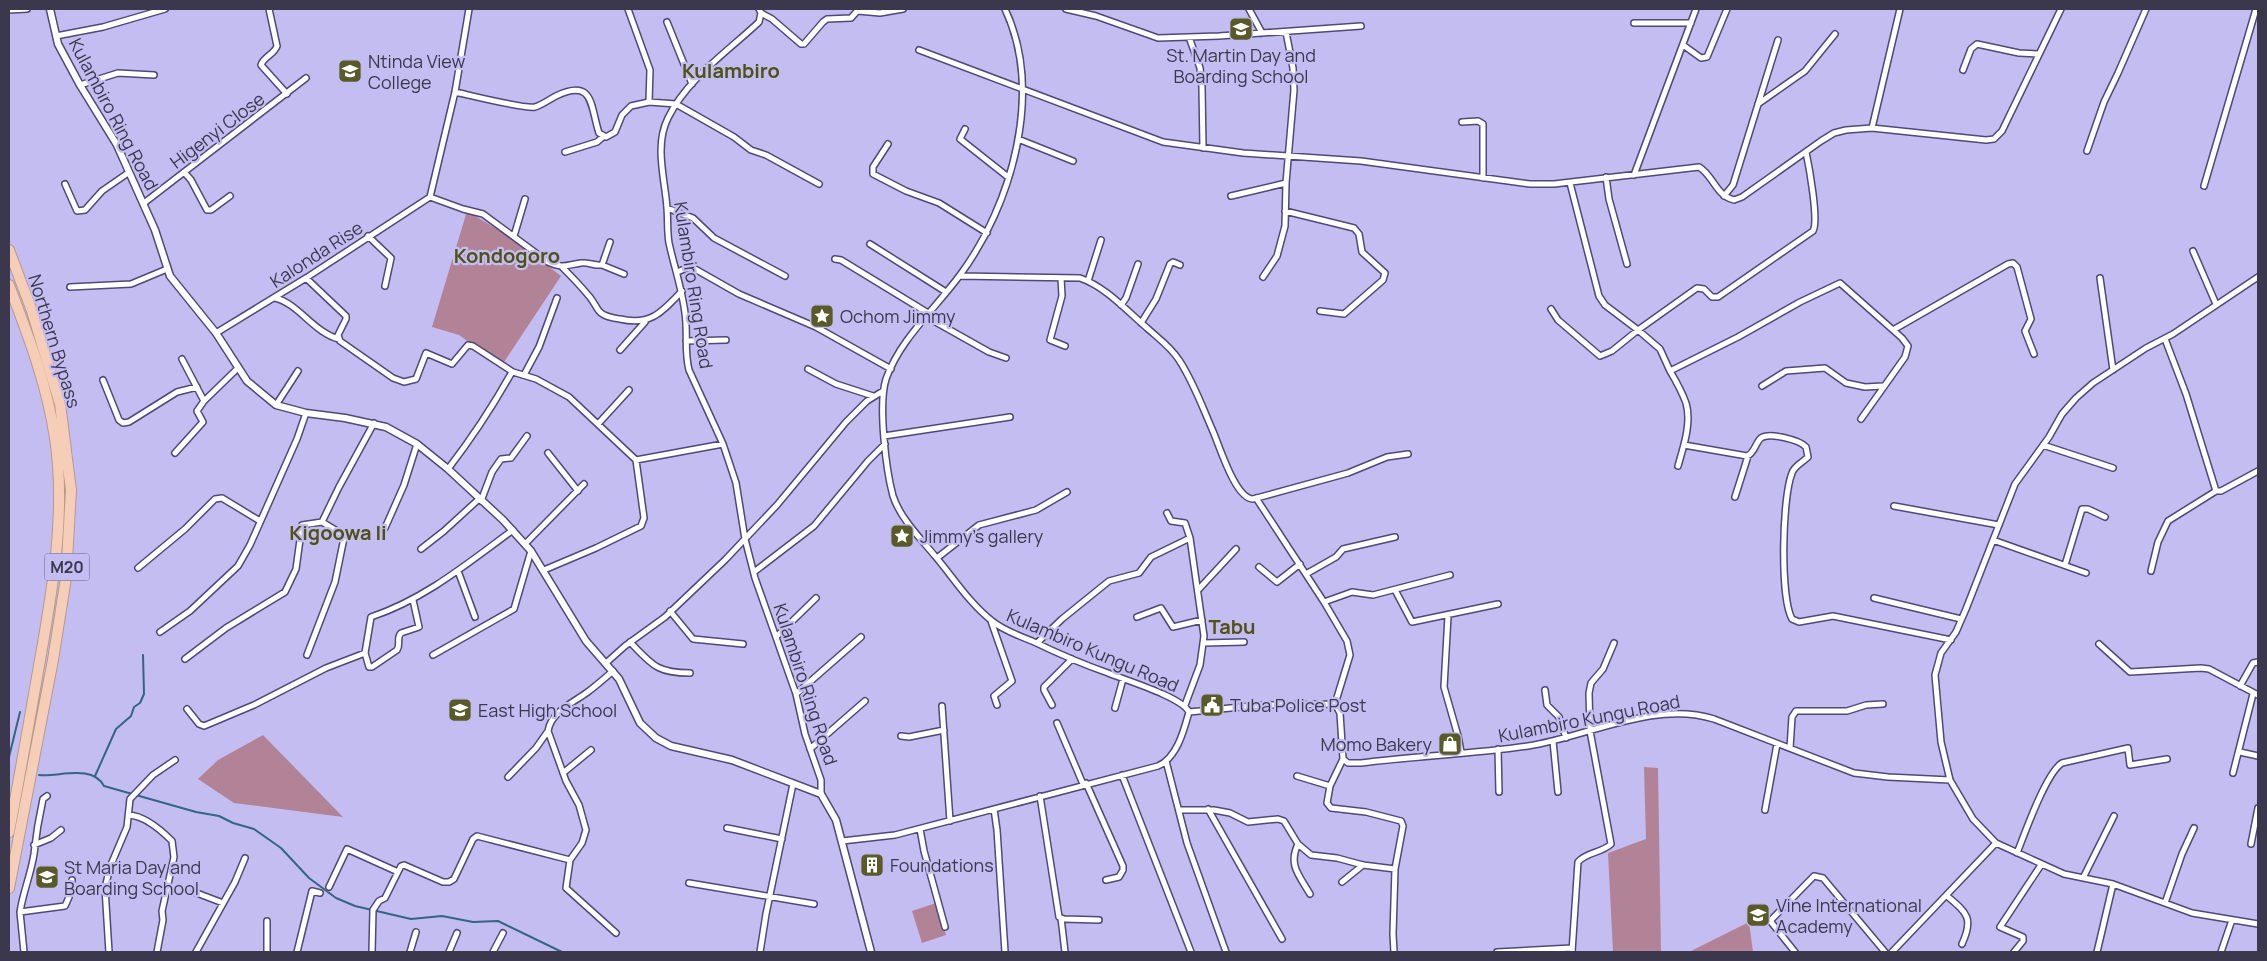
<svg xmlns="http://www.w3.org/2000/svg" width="2267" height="961" viewBox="0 0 2267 961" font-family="Manrope,sans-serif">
	<rect width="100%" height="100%" fill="#c4bdf2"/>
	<path fill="#b28397" d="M 467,211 L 515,240 L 561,276 L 502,365 L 459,335 L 432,327 Z
		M 263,735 L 343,817 L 234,803 L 198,779 L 218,760 Z
		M 1644,767 L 1658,768 L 1661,952 L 1613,952 L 1608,853 L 1646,839 Z
		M 936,903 L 946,935 L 922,943 L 912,911 Z
		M 1749,922 L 1753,952 L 1689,952 Z"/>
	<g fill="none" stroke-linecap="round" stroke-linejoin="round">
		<path stroke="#336682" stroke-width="2" d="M 9,757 L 20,712
			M 39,775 C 59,777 92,764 104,786 L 196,812 L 219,816 L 233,823 L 254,829 L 281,848 L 309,878 L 336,898 L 355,906 L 411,919 L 442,916 L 473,922 L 498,921 L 562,952
			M 95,776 L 116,729 L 131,716 L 134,707 L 140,703 L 144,694 L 143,655"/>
		<g stroke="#504876" stroke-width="8">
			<path id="minor" d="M 269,9 L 277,46 C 274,55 264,56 261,65 L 287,94
				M 628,9 L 650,70 L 649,102
				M 759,9 L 761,13 L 759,22 C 727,52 687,79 668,118 C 654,146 665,179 667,208 C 668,220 667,231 669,243 C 674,266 682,289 685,313 C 688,332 684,351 689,370 L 723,444 L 736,483 L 745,539 L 755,578 L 796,694 L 805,734 L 821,780 L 821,794
				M 1005,9 C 1044,92 1012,205 960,275 C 936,308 900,339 886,379 C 878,405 886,470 893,496 C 900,518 921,539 935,556 C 953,577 969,603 992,621 C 1003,630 1019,636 1032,641 C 1057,653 1082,664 1108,673 C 1125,680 1182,697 1189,712
				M 1066,9 L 1096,16 L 1158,38 L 1219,36 L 1361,26
				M 1249,9 L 1262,33
				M 9,10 L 27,9
				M 858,11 L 880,13 L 903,9
				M 761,13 L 772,19 L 801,44 L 804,44 L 823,22 L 827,19 L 851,18 L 859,9
				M 667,22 L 692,84
				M 1634,23 L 1691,23
				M 56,36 L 103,27 L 165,9
				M 1189,37 L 1200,68 L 1202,87 L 1203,148
				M 1683,45 L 1701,58 L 1707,57 L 1727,9
				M 919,50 L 1163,142 L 1243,153 L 1361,161 L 1530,184 L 1554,184 L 1699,167 C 1714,176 1715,195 1734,200 L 1742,197 L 1821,141 L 1834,133 L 1846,130 L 1872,128 L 1986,140 L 1994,139 L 2002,131 L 2061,9
				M 1963,70 L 1971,49 L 1977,44 L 2019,53 L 2039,54
				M 80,85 L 118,73 L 154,75
				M 455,92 C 469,95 524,109 535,107 C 542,105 550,99 556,96 C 594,78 590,105 599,133 L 606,137 L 615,132 L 622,115 L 631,106 L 649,102 L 676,104 L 734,137 L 751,150 L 766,155 L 819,184
				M 1758,104 L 1805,71 L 1835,34
				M 1462,122 L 1478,121 L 1483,124 L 1483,178
				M 1872,128 L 1900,9
				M 965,129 L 960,139 L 1008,177
				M 1018,139 L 1073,161
				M 888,144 L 873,167 L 873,174 L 906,191 L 939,203 L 987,233
				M 2087,151 L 2104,102 L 2118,73 L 2146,9
				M 565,152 L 597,142 L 604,136
				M 184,172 L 191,180 L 207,210 L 211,210 L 230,196
				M 1634,175 L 1696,9
				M 1606,177 L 1609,199 L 1627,264
				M 1570,183 L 1599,296 L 1605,305 L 1638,330 L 1697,288 L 1704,289 L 1712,297 L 1718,297 L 1813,231 C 1819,221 1809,166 1806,152
				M 65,184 L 77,211 L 85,210 L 102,191 L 128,173
				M 2204,186 L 2256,9
				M 1231,196 L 1286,183
				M 1724,196 L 1733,185 L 1778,40
				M 430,197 L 463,209 L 483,214 L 548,262 C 564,269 566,265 581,263 C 588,262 595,266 602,265 L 610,242
				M 430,197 L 455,92 L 469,9
				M 144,203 L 306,78
				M 667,208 L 693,218 L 714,238 L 785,276
				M 1285,211 L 1354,228 L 1359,234 L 1362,252 L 1385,273 L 1383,280 L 1344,314 L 1320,311
				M 368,236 L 391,258 L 385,286
				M 514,236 L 525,199
				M 870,244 L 946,292
				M 2193,251 L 2216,304
				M 835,259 L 841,260 L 928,313
				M 602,265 L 624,274
				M 562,267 C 571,276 580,285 588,295 C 593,300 595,306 599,311 C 604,317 613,318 620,319 C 651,326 662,312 682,291
				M 677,272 L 687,268 L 695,269 L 739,294 L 816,327 L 891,369
				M 960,276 L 1080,278 C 1106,287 1126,310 1147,328 C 1158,338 1171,347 1179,360 C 1193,381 1202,406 1212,429 C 1219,444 1235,499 1253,499 L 1348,473 L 1387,457 L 1408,454
				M 1263,277 L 1277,256 L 1285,226 L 1286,183 L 1294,90 L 1293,68 L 1286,32
				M 2258,277 L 2173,334 L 2146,348 L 2093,383 L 2076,398 L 2062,414 L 2049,437 L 2015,484 L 1966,609 L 1956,632 L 1941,653 L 1935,675 L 1941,742 L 1950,780 L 1973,819 L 1996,843 L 2064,874 L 2113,884 L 2192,913 L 2258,924
				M 306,278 L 346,316 L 346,319 L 338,335 L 340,341 L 393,378 L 404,382 L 416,379 L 426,353 L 452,364 L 468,345 L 473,346 L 513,372 L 536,379 L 569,397 L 636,460 L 644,518 L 641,526 L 596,548 L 544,570
				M 1061,278 L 1062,296 L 1050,340 L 1065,346
				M 2100,278 L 2113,370
				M 1088,281 L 1101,240
				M 70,287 L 131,284 L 167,269
				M 275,298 C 298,303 314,333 339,339
				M 1121,305 L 1126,298 L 1138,264
				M 1551,309 L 1558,320 L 1600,356 L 1612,351 L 1638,330 L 1660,349 L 1670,371
				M 925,316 L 989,352 L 1006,358
				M 1141,323 L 1156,299 L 1170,264 L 1173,262 L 1180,265
				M 1893,330 L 2008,264 L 2013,263 L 2017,267 L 2031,319 L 2025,331 L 2034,354
				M 216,333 L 306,278 L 430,197
				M 2165,339 L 2186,394 L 2216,491 L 2221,491 L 2258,471
				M 686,341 L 726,340
				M 620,350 L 645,322
				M 182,359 L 204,401
				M 808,369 L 836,384 L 873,396
				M 524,375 L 539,347 L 557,298
				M 103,380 L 119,420 L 123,423 L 129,422 L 177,392 L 197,387
				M 1762,386 L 1786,371 L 1825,368 L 1846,383 L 1865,387 L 1883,386
				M 276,405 L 298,371
				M 598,424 L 629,390
				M 884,436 L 1010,417
				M 1684,445 L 1747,456 C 1755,453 1755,443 1761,438 C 1769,432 1800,440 1806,447 L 1808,457 C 1803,462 1794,466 1792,473 C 1782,498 1780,597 1792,619 L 1799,622 L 1833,616 L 1951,640
				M 2043,445 L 2113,468
				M 175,453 L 203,422 L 197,411 L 204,401 L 238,368
				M 548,453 L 578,491
				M 636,460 L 723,444
				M 1678,466 C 1683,448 1692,423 1686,403 C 1682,392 1676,381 1670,371 L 1738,337 L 1800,302 L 1840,283 L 1902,338 L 1908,346 L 1905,357 L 1861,419
				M 448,469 C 472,438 493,406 512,372
				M 1735,497 L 1748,456
				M 1256,498 L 1324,602 L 1347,641 L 1350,655 L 1335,704
				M 481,501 L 492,472 L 501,459 L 511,458 L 527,436
				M 1894,506 L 1999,525
				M 1167,513 L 1171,521 L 1185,523 L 1190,538 L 1204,636 L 1200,665 L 1185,705
				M 322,522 L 339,487 L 374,423
				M 385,528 L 404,485 L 417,444
				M 1993,540 L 2086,573
				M 525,544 L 584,484
				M 421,549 L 444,531 L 479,499
				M 937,558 L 979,525 L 1036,510 L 1067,492
				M 2065,565 L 2082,509 L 2088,509 L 2105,517
				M 1259,567 L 1277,582 L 1300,564
				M 138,568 L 185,529 L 215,499 L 222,498 L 260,521
				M 458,571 L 475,617
				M 2151,571 L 2158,542 L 2168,521 L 2216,491
				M 754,572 L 814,526 L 868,461 L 885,444
				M 1306,574 L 1336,557 L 1343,549 L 1395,537
				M 1198,590 L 1236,549
				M 1395,590 L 1412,622 L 1498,604
				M 1874,598 L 1961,619
				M 413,600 L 419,627 L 401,633 C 396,638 401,644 397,650 L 372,667 L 369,667 L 365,653 L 371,617 C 425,599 468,563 513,530
				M 1324,602 L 1352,592 L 1373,595 L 1450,575
				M 670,611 L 693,639 L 743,644
				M 1448,616 L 1444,687 L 1458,736 L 1461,752
				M 1137,617 L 1161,608 L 1173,627 L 1202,620
				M 991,621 L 1012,681 L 994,696 L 997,705
				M 160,632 L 190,611 L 238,566 L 250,545 L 297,439 L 306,413
				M 776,637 L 816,598
				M 630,642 C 652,665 657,673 690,673
				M 1037,643 L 1062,619 L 1109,581 L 1139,573 L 1151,557 L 1190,538
				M 1204,643 L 1244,642
				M 2099,644 L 2130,672 L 2201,668 L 2209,669 L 2258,695
				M 433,655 L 514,609 L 531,551
				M 185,659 L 226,628 L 285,592 L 296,569 L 302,525 L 322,522 L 342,534 L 344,538 L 335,582 L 307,655
				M 606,663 L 625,646 L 665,617 L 725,560 L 777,505 L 846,422 L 867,401 L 883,391
				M 613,671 C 605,678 597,685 589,691 C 575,702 551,711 548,731 L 566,781 L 579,805 L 586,830 L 582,843 L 570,860 L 566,888 L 616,933
				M 2240,686 L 2253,663 L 2258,662
				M 1545,690 L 1547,705 L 1559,717 L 1566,738
				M 796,694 L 861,637
				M 1052,705 L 1044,690 L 1044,687 L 1072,659
				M 942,706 L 950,821
				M 1115,708 L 1123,679
				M 187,709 L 199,724 L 204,726 L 254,705 L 326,668 L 365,653
				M 1189,712 L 1262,705 L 1335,704 L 1340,713 L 1343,759 L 1348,763 L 1361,763 C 1416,756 1473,754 1528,746 C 1587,737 1654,700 1714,719 L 1854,773 L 1888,777 L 1950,780
				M 1057,723 L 1083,784
				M 901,736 L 909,737 L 944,730
				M 1553,741 L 1558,792
				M 1790,748 L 1792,717 L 1796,711 L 1847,711 L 1866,705 L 1883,704
				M 810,749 L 865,701
				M 1498,749 L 1499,792
				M 2240,752 L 2258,756
				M 1166,761 L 1187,843 L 1226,952
				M 563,773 L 591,750
				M 2233,773 L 2253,694
				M 1122,775 L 1191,952
				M 1297,776 L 1330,786 L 1343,759
				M 508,777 L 536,748 L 548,731
				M 1086,783 L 1123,866 L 1123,870 L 1119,877 L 1106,880
				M 1330,786 L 1327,803 L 1331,808 L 1366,812 L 1401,821 L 1403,826 L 1395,869
				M 1040,796 L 1059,917 L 1064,919 L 1099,920
				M 994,809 L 997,830 L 1005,952
				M 1208,809 L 1282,939
				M 1179,810 L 1214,810 L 1230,813 L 1248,822 L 1278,819 L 1284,821 L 1298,844 L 1311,855 L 1337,858 L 1363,865 L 1395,869 L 1393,934 L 1394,952
				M 1765,810 L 1777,744
				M 129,815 C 145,816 161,830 172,841 L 174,857 L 162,911 L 163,920 L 157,952
				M 727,828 L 782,839
				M 920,829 L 924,851 L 945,927
				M 842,841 L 895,835 L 1158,766 C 1177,758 1184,730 1189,712
				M 1298,844 C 1288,865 1299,875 1310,894
				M 2251,844 L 2258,808
				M 34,845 L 51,838 L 61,830
				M 2017,853 C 2025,833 2046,773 2062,763 L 2128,748 L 2130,765 L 2167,759
				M 2083,878 L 2114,816
				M 1342,882 L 1363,865
				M 689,883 L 814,904
				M 329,887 L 347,849 L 398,872
				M 194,892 L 223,903
				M 1947,896 C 1967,913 1974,918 1962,944
				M 2165,903 L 2182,854 L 2194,828
				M 20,912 C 23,892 31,874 34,854 C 36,835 39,817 43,799 L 47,796
				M 1061,918 L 1065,952
				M 267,921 L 267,952
				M 24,952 L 20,912 L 65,906 L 69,897 L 72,880
				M 109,952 L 105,888 L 110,867 L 127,827 L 130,799 L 153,775 L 175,760
				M 196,952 L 235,882 L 245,858
				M 297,952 L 312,891 L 320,893
				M 372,952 L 373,910 L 379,901 L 385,898 L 401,866 L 404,865 L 443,882 L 449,882 L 454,879 L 473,839 L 477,836 L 570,860
				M 410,952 L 416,932
				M 449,952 L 457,933
				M 493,952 L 503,933
				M 760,952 L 766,914 L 793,784
				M 1497,952 L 1572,948
				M 1572,952 L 1578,862 C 1586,852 1602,853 1611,844 L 1590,731 L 1589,693 L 1591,683 L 1603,669 L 1614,643
				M 1795,952 L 1771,922 L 1772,919 L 1814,876 L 1823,878 L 1885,952
				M 1892,952 L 1996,843
				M 2014,952 L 2023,941 L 2023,937 L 2000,927 L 2041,865
				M 2097,952 L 2113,884
				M 2221,952 L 2232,920"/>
		</g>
		<g stroke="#504876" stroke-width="9">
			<path id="tertiary" d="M 50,9 L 58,44 L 80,85 L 117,145 L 155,230 L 170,276 L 216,333 L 247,381 L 276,405 L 306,413 L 345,418 L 386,427 L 417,444 L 448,469 L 503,520 L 531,551 L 586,641 L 619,679 L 640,723 L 656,738 L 671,746 L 732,760 L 821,794 L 836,820 L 871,952"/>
		</g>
		<g stroke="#b59991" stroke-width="12">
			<path id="motorway" d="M 9,250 L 32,311 L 60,404 L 71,490 L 66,578 L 53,660 L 9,888
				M 9,285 C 28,335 47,384 55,438 C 66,512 53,587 40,660 C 30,717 20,775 9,832"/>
		</g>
		<use href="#minor" stroke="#fff" stroke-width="5"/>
		<use href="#tertiary" stroke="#fff" stroke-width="6"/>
		<use href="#motorway" stroke="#f6cdb6" stroke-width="10"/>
	</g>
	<defs>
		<g id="school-square" transform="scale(1.25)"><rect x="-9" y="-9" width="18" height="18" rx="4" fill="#585a27" stroke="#c4bdf2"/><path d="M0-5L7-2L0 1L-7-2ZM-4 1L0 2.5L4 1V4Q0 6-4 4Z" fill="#fff"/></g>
		<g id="sight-square" transform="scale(1.25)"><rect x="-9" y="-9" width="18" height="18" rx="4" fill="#585a27" stroke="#c4bdf2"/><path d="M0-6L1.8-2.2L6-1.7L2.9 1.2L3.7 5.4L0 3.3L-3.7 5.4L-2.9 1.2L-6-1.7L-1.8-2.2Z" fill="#fff"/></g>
		<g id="civic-square" transform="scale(1.25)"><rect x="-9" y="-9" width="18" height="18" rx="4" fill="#585a27" stroke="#c4bdf2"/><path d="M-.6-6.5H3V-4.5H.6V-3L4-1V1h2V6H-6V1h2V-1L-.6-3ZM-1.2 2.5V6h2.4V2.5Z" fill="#fff"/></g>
		<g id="shop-square" transform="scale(1.25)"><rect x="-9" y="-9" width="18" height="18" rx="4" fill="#585a27" stroke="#c4bdf2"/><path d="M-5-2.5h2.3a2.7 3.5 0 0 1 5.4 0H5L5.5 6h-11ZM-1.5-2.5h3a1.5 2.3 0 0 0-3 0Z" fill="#fff"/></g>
		<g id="building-square" transform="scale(1.25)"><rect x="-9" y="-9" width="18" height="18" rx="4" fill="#585a27" stroke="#c4bdf2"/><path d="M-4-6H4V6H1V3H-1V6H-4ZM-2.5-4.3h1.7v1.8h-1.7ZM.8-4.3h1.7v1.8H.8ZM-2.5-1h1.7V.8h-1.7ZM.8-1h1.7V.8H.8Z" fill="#fff"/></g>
	</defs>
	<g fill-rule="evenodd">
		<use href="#school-square" x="1241" y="29"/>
		<use href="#school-square" x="350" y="71"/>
		<use href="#sight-square" x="822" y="316"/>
		<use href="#sight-square" x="902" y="536"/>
		<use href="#civic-square" x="1212" y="705"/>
		<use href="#school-square" x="460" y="710"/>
		<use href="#shop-square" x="1450" y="744"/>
		<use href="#building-square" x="872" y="865"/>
		<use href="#school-square" x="47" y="877"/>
		<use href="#school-square" x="1758" y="915"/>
	</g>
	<g text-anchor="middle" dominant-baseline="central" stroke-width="4.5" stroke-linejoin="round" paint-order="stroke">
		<rect fill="#c4bdf2" stroke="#64607e" stroke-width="1" x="44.5" y="553.5" width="45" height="27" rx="4"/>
		<g font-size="16" font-weight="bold" fill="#3b384d">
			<text x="67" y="567">M20</text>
		</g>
		<g font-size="18" fill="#3b384d" stroke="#c4bdf2" text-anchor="start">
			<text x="1241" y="55" text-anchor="middle">St. Martin Day and<tspan x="1241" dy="21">Boarding School</tspan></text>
			<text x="368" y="61">Ntinda View<tspan x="368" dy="21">College</tspan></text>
			<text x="840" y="316">Ochom Jimmy</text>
			<text x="920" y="536">Jimmy's gallery</text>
			<text x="1230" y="705">Tuba Police Post</text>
			<text x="478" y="710">East High School</text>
			<text x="1432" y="744" text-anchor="end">Momo Bakery</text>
			<text x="890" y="865">Foundations</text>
			<text x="64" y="867">St Maria Day and<tspan x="64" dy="21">Boarding School</tspan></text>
			<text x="1776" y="905">Vine International<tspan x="1776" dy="21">Academy</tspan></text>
		</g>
		<g font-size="18" fill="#3b384d" stroke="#c4bdf2">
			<text transform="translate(114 114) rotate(62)">Kulambiro Ring Road</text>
			<text transform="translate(217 130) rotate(-37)">Higenyi Close</text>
			<text transform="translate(316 254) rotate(-33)">Kalonda Rise</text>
			<text transform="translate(694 285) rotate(81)">Kulambiro Ring Road</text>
			<text transform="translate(55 341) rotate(73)">Northern Bypass</text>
			<text transform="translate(1093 650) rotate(23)">Kulambiro Kungu Road</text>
			<text transform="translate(806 684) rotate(72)">Kulambiro Ring Road</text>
			<text transform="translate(1589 718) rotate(-11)">Kulambiro Kungu Road</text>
		</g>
		<g font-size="20" font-weight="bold" fill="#4f5115" stroke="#c4bdf2">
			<text x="731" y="70">Kulambiro</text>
			<text x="507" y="255">Kondogoro</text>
			<text x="338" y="532">Kigoowa Ii</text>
			<text x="1232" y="626">Tabu</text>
		</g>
	</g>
	<rect width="2267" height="961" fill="none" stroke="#3b384d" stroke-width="20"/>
</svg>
